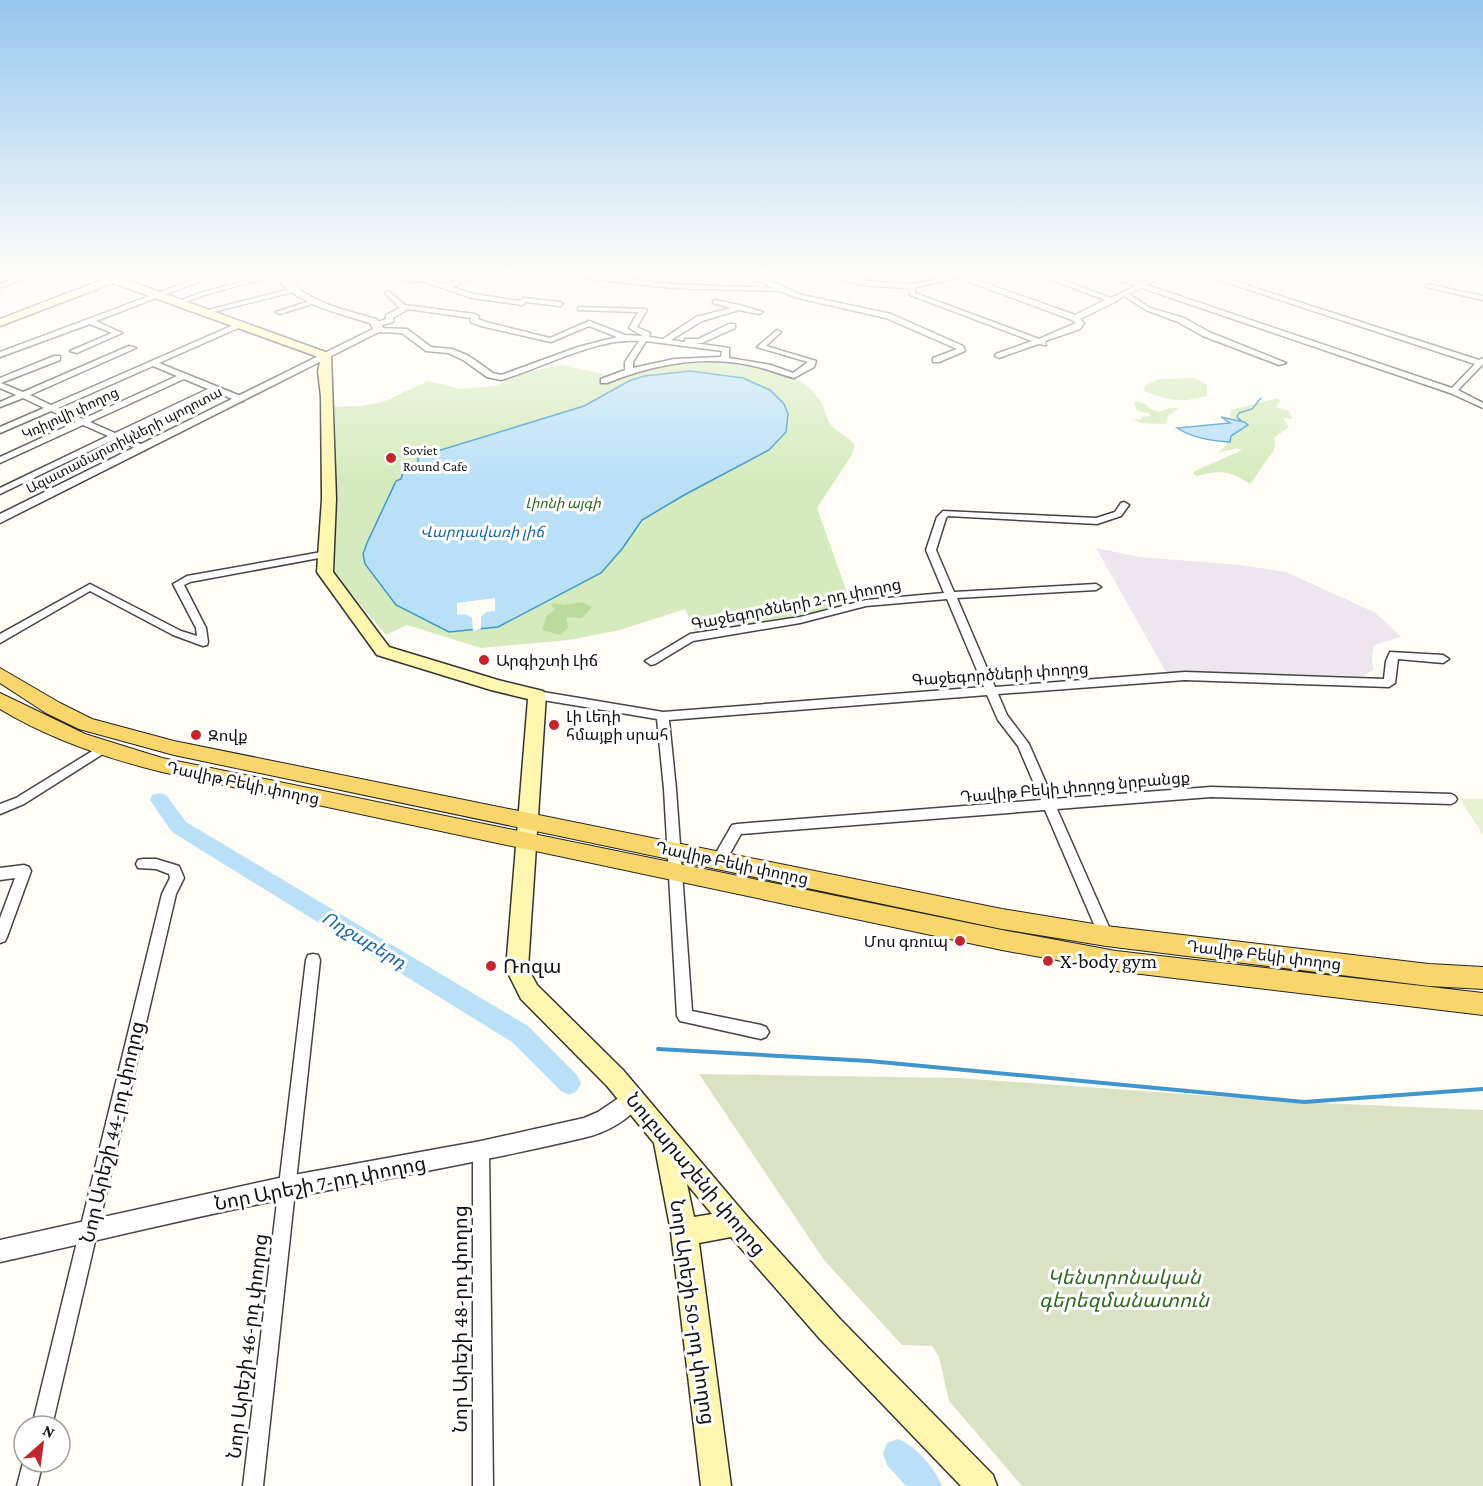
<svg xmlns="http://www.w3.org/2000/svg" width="1483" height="1486" viewBox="0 0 1483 1486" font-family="'Crimson Pro','Noto Sans Armenian',serif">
	<rect width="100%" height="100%" fill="#fffdf5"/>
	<path fill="#eee6ef" d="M 1096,548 L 1140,557 L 1240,565 L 1286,572 L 1376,613 L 1401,637 L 1374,645 L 1372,657 L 1373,670 L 1363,676 L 1166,672 Z"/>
	<path fill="#d5ebbd" d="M 726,360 C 759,367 797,369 819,399 C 825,407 825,417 831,425 C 837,433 849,436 855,446 L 851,456 L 817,508 L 851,604 L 776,621 L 696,634 L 685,609 L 620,630 L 569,640 L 481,648 L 407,625 L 386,635 L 331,570 L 335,473 L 334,418 L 332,407 L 361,406 L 383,402 L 428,381 L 461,389 L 495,386 L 526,372 L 562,365 L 608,375 L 662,366 Z
		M 1195,378 L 1207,385 L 1207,396 C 1181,403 1169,401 1144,391 L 1145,386 L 1158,379 Z
		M 1278,398 L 1280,401 L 1276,407 L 1289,411 L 1293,419 L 1283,418 L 1289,427 L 1275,437 L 1274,450 L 1250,484 C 1228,470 1222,470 1196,476 L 1193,473 L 1197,470 L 1242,450 L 1237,448 L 1218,453 C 1229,443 1235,432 1244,422 L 1230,417 L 1231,410 Z
		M 1134,401 L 1146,404 L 1149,408 L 1159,412 L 1170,408 L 1179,408 L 1169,415 L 1165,424 L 1141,423 L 1132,419 L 1141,420 L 1142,417 L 1151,416 L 1149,413 L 1137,411 Z"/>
	<path fill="#b9dc9c" d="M 582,602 L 592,607 L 582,618 L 566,617 L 568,627 L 561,635 L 542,630 L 547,615 L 555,610 L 551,605 L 554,603 L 564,605 Z"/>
	<path fill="#d9e3c4" d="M 699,1074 L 958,1078 L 1296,1102 L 1483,1110 L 1483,1486 L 1022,1486 L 949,1401 L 939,1357 L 932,1346 L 902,1345 L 824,1260 Z"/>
	<path fill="#e6f2cf" d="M 1460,799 L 1483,799 L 1483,835 Z"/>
	<path fill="#b9e0f7" stroke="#3f96cf" stroke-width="1.5" d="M 690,371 L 743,378 L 770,390 L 784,404 L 788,414 L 786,432 L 769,450 L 686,494 L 642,520 L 622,549 L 601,573 L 498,627 L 449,632 L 396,605 L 365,564 L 363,554 L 367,543 L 396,481 L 401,479 L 404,469 L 418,467 L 418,457 L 584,406 L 629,381 L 644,376 Z
		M 1221,417 L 1244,422 L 1248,425 L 1231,436 L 1230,442 C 1213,441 1192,438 1177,428 L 1230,423 Z"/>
	<path fill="#fffdf5" d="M 495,598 L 495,611 L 486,612 L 481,617 L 481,629 L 473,631 L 472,618 L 465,614 L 457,615 L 457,603 Z"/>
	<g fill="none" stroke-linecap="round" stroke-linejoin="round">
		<path stroke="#3f96cf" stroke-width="1.5" d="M 1240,420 L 1237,417 L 1239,413 L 1252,409 L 1261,398"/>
		<path stroke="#3f96cf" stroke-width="2" d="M 1239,419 L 1241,421"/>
		<path stroke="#3f96cf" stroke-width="4" d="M 658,1049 L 869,1061 L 1304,1102 L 1483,1089"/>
		<path fill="#b9e0f7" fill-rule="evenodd" d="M 159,793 L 166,795 L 186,822 L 528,1026 L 577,1075 L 581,1083 L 577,1091 L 569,1095 L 561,1091 L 512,1042 L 172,832 L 150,800 L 152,795 Z
			M 898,1439 C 916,1446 935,1468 942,1486 L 906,1486 L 887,1465 L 883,1454 L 887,1443 Z"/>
		<g stroke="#444" stroke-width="3">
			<path id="minor" d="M 28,273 L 38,273 L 0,288 L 0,284 Z
				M 211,273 L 221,273 L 96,321 L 122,333 L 77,353 L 70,351 L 112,333 L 90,324 L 0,357 L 0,352 Z
				M 273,273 L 278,275 L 204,295 L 180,304 L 175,303 L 200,293 Z
				M 381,273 L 393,273 L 410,278 L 421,277 L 446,285 L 474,273 L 485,273 L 452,287 L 473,294 L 520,301 L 524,298 L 560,302 L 563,304 L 560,306 L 526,302 L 522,305 L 472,298 L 421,281 L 410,282 Z
				M 536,273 L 564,273 L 672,284 L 773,288 L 742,273 L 752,273 L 802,295 L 891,314 L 963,346 L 965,351 L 939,362 L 933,362 L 933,358 L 957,349 L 886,318 L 798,298 L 780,291 L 672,288 Z
				M 807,273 C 840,273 872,284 905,284 C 927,284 947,273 969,273 L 965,276 L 1075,315 L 1105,300 L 1033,273 L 1043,273 L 1111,298 L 1135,286 L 1102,273 L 1113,273 L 1141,283 L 1160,273 L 1169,273 L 1147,285 L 1452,388 L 1475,364 L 1198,273 L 1209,273 L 1479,360 L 1483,358 L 1483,364 L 1458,390 L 1483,403 L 1483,408 L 1450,393 L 1142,288 L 1129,294 L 1150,308 L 1184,318 L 1209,332 L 1286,363 L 1279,365 L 1203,336 L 1178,322 L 1146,310 L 1124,296 L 1115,302 L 1080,319 L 1084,323 L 1080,329 L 1045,341 L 1046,345 L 1038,344 L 999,358 L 995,356 L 996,354 L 1032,341 L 910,295 L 909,288 L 869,286 ZM 959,278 L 1072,320 L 1076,323 L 1039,339 L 915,293 L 915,287 Z
				M 1428,284 L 1483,296 L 1483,300 L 1426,287 L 1425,286 Z
				M 291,289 L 294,291 L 293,292 L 204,314 L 200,312 Z
				M 388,291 L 405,305 L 475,314 L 479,316 L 478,319 L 486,322 L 550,338 L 589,321 L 625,335 L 643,336 L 629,328 L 638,312 L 578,310 L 578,308 L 580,307 L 645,309 L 647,310 L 637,327 L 650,333 L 649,337 L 663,339 L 696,317 L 731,308 L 713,303 L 713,301 L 715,300 L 743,306 L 763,312 L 759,314 L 739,310 L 702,321 L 671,340 L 685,342 L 685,339 L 698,339 L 729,324 L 735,324 L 735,328 L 702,343 L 694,343 L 729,348 L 729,358 L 771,365 L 793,373 L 808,362 L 757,347 L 777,330 L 781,332 L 766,346 L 816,361 L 814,367 L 794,378 C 779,374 765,368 749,365 C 701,355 652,365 607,383 L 601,383 L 601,379 L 625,370 L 625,362 L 639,341 C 598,337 542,368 501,380 L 487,377 L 463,360 L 448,353 L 426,351 L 402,333 L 378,332 L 374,330 L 378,328 L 407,329 L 431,347 L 452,349 L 469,356 L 493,373 L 501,375 L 578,347 L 617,337 L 589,326 L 551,342 L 481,326 L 471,322 L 471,318 L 408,309 L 393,318 L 393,322 L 375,327 L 375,323 L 386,319 L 386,315 L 400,308 L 385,293 ZM 646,341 L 722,351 L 721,357 L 674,359 L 633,368 L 633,362 Z
				M 313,300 L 315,301 L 315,303 L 280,314 L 276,312 Z
				M 238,323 L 245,325 L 159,363 L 243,397 L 243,401 L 237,401 L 214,391 L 122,436 L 145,446 L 145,450 L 139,450 L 115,439 L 0,494 L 0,488 L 108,436 L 83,425 L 0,463 L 0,457 L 76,422 L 51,411 L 0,433 L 0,427 L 44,408 L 23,398 L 0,407 L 0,402 L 16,395 L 0,388 L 0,378 L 54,356 L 60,356 L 60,360 L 1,383 L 23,392 L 129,346 L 136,348 L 30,395 L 51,405 ZM 153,366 L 177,376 L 83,419 L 58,408 ZM 184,379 L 208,389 L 115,433 L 90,422 Z
				M 1124,502 L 1129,505 L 1121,516 L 1097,524 L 948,516 L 946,518 L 936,550 L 954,592 L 1096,584 L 1101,587 L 1096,590 L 957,598 L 995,687 L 1185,672 L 1384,679 L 1386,661 L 1390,652 L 1443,655 L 1449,659 L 1443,663 L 1398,659 L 1395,683 L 1389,687 L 1185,680 L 998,694 L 1007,715 L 1029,744 L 1053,799 L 1211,787 L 1451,794 L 1455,796 L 1457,799 L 1455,802 L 1451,804 L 1211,797 L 1057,809 L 1113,936 L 1111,940 L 1106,942 L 1101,940 L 1099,936 L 1045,810 L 741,834 L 724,864 L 719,865 L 714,864 L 712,860 L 732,825 L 737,824 L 1041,800 L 1018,746 L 998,720 L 987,695 L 669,720 L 676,789 L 692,1011 L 761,1025 L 766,1027 L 769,1032 L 766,1037 L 761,1039 L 680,1021 L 677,1016 L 664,789 L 657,719 L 537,699 L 531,695 L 533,692 L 537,691 L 663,712 L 984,687 L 947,599 L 866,606 L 800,623 L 693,641 L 655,664 L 651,665 L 645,661 L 690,634 L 800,617 L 866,600 L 944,593 L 926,550 L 937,517 L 943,511 L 1096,518 L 1115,512 L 1121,503 Z
				M 327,551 L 332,554 L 330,556 L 190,582 L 184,585 L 206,628 L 208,642 L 207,645 L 203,646 L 173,635 L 90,591 L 0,643 L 0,634 L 90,584 L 181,631 L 197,636 L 196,628 L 173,584 L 187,576 Z
				M 102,745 L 108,749 L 106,752 L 24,804 L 0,814 L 0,804 L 16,798 Z
				M 143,859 L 156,859 L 179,866 L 184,878 L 176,894 L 52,1426 L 32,1426 L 162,894 L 170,878 L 169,874 L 156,869 L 138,868 L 136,864 L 138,860 Z
				M 24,865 L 29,867 L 31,871 L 7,937 L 5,941 L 0,943 L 0,918 L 15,878 L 0,880 L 0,868 Z
				M 313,954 L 318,955 L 320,960 L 263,1486 L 243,1486 L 306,960 L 308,955 Z
				M 481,1143 L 487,1145 L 489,1151 L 493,1486 L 473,1486 L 473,1151 L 475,1145 Z
				M 24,1459 L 24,1462 L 43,1462 L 37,1486 L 17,1486 Z"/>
		</g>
		<g stroke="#444" stroke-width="3">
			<path id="tertiary" d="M 271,273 L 280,273 C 305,301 341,309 376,319 L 382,325 L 383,330 L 0,523 L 0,514 L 373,329 L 370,323 C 334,312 296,304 271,273 Z
				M 632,1089 L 639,1092 L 642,1099 C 634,1119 603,1134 583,1138 C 486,1161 387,1178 289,1198 C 192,1217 96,1241 0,1262 L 0,1240 L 288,1176 L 481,1141 L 584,1118 L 598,1112 Z"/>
		</g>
		<g stroke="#333" stroke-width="3">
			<path id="secondary" d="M 91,273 L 120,276 L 121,278 L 331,354 L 336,499 L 333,572 L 389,647 L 498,680 L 543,691 L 546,695 L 528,968 L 537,985 L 623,1070 L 745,1214 L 840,1319 L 993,1475 L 997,1486 L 961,1486 L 820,1339 L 731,1237 L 699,1243 L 731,1486 L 701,1486 L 671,1232 L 654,1143 L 607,1086 L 521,999 L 506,969 L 528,699 L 491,690 L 377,655 L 317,572 L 322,499 L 321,397 L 318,371 L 321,358 L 113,283 L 0,326 L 0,319 L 104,279 ZM 687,1184 L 712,1214 L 694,1217 Z"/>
		</g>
		<g stroke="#222" stroke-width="2">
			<path id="primary" d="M 0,668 L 60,703 L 92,719 L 174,741 L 1002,909 L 1106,926 L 1429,964 L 1483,967 L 1483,989 L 1429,986 L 1106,946 L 1002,929 L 174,755 L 79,729 L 46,713 L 0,683 Z
				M 0,693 L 85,734 L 162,758 L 1002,930 L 1116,951 L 1483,993 L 1483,1015 L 1116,971 L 1002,950 L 162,772 C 105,758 50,739 0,709 Z"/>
		</g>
		<use href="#minor" fill="#fff" fill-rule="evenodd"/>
		<use href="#tertiary" fill="#fff" fill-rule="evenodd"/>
		<use href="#secondary" fill="#fff6b0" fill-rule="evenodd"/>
		<use href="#primary" fill="#f9d66b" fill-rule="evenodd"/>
	</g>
	<linearGradient id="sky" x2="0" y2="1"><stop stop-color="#95c6ee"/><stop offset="0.57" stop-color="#fffefa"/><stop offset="1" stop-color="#fffefa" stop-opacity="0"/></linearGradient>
	<rect width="1483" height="481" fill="url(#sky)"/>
	<g fill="#c4262e" stroke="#fff" stroke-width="2">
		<circle cx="391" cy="458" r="6"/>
		<circle cx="484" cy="660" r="6"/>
		<circle cx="554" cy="725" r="6"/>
		<circle cx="196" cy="735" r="6"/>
		<circle cx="960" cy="941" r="6"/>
		<circle cx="1048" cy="961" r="6"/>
		<circle cx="491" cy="966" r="6"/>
	</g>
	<g text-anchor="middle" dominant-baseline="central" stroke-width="6" stroke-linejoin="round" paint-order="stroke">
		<g font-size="14" fill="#111" stroke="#fff">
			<text transform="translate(70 413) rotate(-25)">Կռիլովի փողոց</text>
			<text transform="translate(124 440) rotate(-27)">Ազատամարտիկների պողոտա</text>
		</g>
		<g font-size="14" fill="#111" stroke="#fff" text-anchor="start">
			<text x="403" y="450">Soviet<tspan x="403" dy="16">Round Cafe</tspan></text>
		</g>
		<g font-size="14" font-style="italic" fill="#2f6b1f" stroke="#fff">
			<text x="563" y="503">Լիոնի այգի</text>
		</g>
		<g font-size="15" font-style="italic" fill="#1768a6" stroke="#fff">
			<text x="482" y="532">Վարդավառի լիճ</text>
		</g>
		<g font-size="16" fill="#111" stroke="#fff">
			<text transform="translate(796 604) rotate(-11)">Գաջեգործների 2-րդ փողոց</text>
			<text transform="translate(1000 674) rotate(-4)">Գաջեգործների փողոց</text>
			<text transform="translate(243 783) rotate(12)">Դավիթ Բեկի փողոց</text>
			<text transform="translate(1075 787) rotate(-5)">Դավիթ Բեկի փողոց նրբանցք</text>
			<text transform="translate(732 863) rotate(12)">Դավիթ Բեկի փողոց</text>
			<text transform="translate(1264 955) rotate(7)">Դավիթ Բեկի փողոց</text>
		</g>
		<g font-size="16" fill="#111" stroke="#fff" text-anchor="start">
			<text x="496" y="660">Արգիշտի Լիճ</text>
			<text x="566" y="716">Լի Լեդի<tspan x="566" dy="18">հմայքի սրահ</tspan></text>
			<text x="208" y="735">Զովք</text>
			<text x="948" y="941" text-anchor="end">Մոս գռուպ</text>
		</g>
		<g font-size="18" font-style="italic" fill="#1768a6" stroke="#fff">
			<text transform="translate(364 940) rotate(31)">Ողջաբերդ</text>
		</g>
		<g font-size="20" fill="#111" stroke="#fff" text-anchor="start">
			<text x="1060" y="961">X-body gym</text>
			<text x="503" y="966">Ռոզա</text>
		</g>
		<g font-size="20" fill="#111" stroke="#fff">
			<text transform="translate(112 1132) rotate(-77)">Նոր Արեշի 44-րդ փողոց</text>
			<text transform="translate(696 1174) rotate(50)">Նուբարաշենի փողոց</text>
			<text transform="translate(320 1183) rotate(-11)">Նոր Արեշի 7-րդ փողոց</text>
			<text transform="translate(693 1312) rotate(82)">Նոր Արեշի 50-րդ փողոց</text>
			<text transform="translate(460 1319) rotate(-90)">Նոր Արեշի 48-րդ փողոց</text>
			<text transform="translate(247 1346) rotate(-83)">Նոր Արեշի 46-րդ փողոց</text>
		</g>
		<g font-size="20" font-style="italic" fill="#2f6b1f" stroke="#fff">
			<text x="1124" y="1277">Կենտրոնական<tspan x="1124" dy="23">գերեզմանատուն</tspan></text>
		</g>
	</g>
	<g transform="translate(42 1444) rotate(28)"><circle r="28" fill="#ffffff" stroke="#a0a0a0" stroke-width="1.5"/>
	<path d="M0-4.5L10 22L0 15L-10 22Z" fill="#c4262e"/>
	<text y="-9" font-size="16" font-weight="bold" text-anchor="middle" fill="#111111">N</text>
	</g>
</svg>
